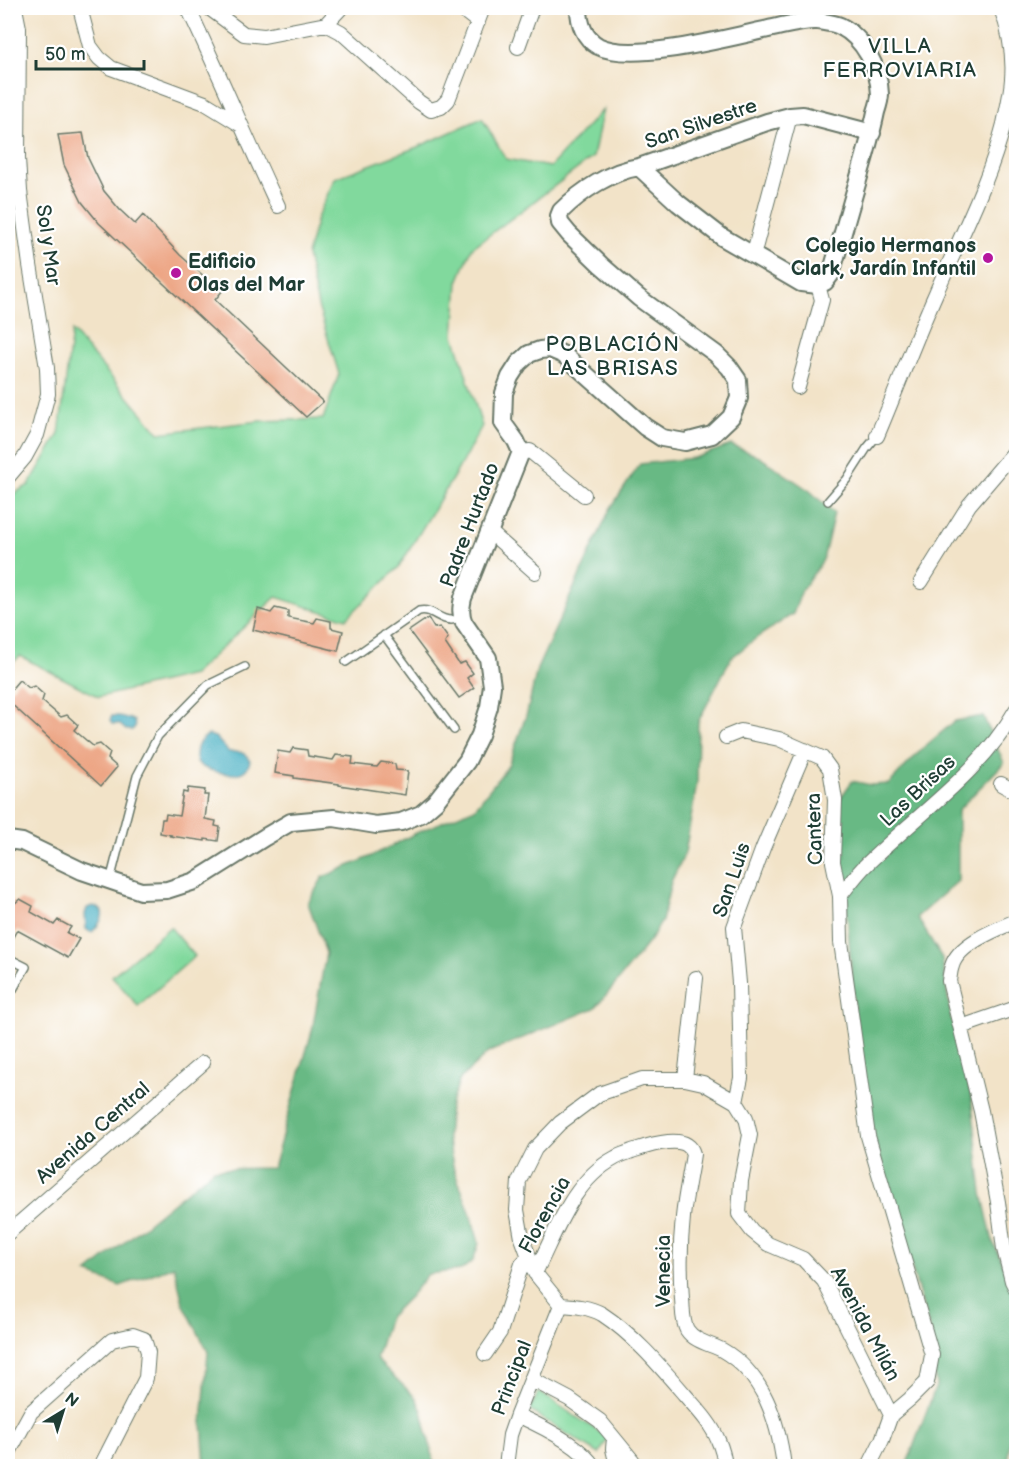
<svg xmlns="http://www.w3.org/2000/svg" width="1024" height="1474" viewBox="0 0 1024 1474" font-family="'Balsamiq Sans',sans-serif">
	<rect width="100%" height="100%" fill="#fff"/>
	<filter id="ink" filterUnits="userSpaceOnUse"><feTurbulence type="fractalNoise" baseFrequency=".0167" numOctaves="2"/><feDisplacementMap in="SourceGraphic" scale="12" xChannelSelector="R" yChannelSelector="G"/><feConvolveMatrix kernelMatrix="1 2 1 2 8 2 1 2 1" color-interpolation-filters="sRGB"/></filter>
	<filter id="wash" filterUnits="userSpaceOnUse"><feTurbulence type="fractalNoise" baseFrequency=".008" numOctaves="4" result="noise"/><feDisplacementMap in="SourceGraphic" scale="24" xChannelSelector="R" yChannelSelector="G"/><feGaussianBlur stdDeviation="1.35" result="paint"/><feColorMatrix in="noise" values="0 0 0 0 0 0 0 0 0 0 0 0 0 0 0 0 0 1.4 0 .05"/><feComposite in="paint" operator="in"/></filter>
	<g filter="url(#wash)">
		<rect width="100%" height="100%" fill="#f2e3c8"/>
		<path fill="#81d99d" stroke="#508b68" stroke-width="1.5" d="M 603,109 L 593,157 L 472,248 L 458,282 L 454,335 L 482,426 L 457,471 L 399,567 L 346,619 L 276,597 L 193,675 L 99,697 L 20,656 L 8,667 L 8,497 L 29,485 L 59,434 L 72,331 L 159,433 L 260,421 L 323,419 L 339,374 L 318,306 L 307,255 L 317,218 L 335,178 L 420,146 L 482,118 L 506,159 L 550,167 Z
			M 170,927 L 195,956 L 138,1006 L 112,976 Z
			M 539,1392 L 608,1438 L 599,1454 L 529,1410 Z"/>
		<path fill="#68b984" stroke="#447b5c" stroke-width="1.5" d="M 731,445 L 758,456 L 810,491 L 834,513 L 823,560 L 802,590 L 793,614 L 759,636 L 731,658 L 698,722 L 697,783 L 685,853 L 671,882 L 662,921 L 650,940 L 613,987 L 595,1008 L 489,1052 L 460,1079 L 450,1106 L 447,1137 L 454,1170 L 470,1212 L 479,1243 L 473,1261 L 461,1270 L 428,1274 L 410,1296 L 389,1317 L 376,1359 L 416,1398 L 422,1411 L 435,1466 L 205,1466 L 202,1423 L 208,1352 L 183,1303 L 174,1266 L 120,1286 L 87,1273 L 214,1169 L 273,1168 L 312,1031 L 326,953 L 308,903 L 323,877 L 372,856 L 414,834 L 475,808 L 508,766 L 527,713 L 537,669 L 610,509 L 640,464 L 694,458 Z
			M 983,716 L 1004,763 L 958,810 L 958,881 L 917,917 L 942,958 L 951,1018 L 971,1095 L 982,1193 L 993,1242 L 1016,1293 L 1016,1388 L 1007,1466 L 906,1466 L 936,1386 L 931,1334 L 874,1138 L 858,1061 L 846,901 L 835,806 L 852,781 L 871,785 L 889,784 L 923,748 L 955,721 Z"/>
		<path fill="#42adc1" stroke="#30757a" stroke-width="1.5" d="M 112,716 C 118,715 129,718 134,721 L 135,727 L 132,730 L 126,730 L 119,724 L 112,724 L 110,720 Z
			M 209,735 L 215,737 L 229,752 L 240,752 L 248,756 L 250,761 C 249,765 247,770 242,772 C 233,777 203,771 197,762 C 195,758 196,753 197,748 C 199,741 203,737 209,735 Z
			M 92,906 C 110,909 101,923 92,932 L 90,932 L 86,929 L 85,914 L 87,908 Z"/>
		<g id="blocks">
			<path fill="#eda685" d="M 83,133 L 88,158 L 104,191 L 120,210 L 135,224 L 143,215 L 180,255 L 207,279 L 223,290 L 215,300 L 323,402 L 306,417 L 99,223 L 82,202 L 64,165 L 58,135 Z
				M 275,608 L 288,611 L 288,618 L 314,623 L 317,618 L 331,621 L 331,628 L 343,631 L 338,651 L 253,630 L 258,609 L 271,613 Z
				M 428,618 L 434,628 L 440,627 L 448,638 L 445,643 L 459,664 L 465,662 L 473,673 L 467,678 L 474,688 L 459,698 L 409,631 Z
				M 19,680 L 29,688 L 34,686 L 44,695 L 42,701 L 61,717 L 67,715 L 78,725 L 74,730 L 93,746 L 100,744 L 110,753 L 108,759 L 117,767 L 101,786 L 8,701 L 8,693 Z
				M 293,748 L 307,750 L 308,756 L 333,760 L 336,755 L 353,757 L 352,764 L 377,767 L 381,762 L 395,764 L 396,770 L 408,771 L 405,795 L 339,785 L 339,784 L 294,778 L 294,776 L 275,773 L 278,751 L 290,753 Z
				M 188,788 L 205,790 L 204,795 L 208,795 L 205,819 L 216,821 L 215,826 L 220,827 L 218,841 L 205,839 L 205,841 L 170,836 L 171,835 L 160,833 L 162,819 L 165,819 L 166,814 L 179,816 L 183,792 L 187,793 Z
				M 8,899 L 15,903 L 20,899 L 33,906 L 31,912 L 54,925 L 58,920 L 71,927 L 67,933 L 79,939 L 68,958 L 17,930 L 8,946 Z"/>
		</g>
	</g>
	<g filter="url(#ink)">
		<use href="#blocks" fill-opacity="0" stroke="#697768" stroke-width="1.5"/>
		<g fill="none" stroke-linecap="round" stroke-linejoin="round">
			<g stroke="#697768" stroke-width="10">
				<path id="service" d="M 828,501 L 847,479 L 867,448 L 877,436
					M 384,635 L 454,730
					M 346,662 L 419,611 C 433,608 439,621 452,620 C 455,620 458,618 462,617
					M 110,881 L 137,776 L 158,736 L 208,685 L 245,667
					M 8,958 L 26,967 L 8,998"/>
			</g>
			<g stroke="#697768" stroke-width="16">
				<path id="minor" d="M 80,8 L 90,46 L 99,58 L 111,68 L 205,103 L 241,125
					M 188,8 C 219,73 247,140 278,206
					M 209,8 L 244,34 L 264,36 L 326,24 L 341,8
					M 460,8 L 478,22
					M 326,24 L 341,32 L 419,102 L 431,110 L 441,107 L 448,100 L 483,8
					M 518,47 L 532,8
					M 753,256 L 790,116
					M 798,387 L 822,300 L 818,285
					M 877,436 C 897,389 915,340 936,293 C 960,237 989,183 1004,124 C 1007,109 1011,94 1012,79 C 1014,55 1009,30 1001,8
					M 521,452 L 530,451 L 584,495
					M 8,477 L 25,457 L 37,435 L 48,394 L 47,368 L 30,265 L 20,191 L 18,158 L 19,28 L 15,8
					M 490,532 L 535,572
					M 921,582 L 969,505 L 1016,450
					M 726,737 L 741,731 L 779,739 L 822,758 L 830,769 L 835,800 L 833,862 L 840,896 L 841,942 L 868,1136 L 932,1355 L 927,1382 L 910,1399 L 891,1415
					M 1001,784 L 1016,792
					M 840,896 C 849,885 857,873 867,864 C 918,814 980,773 1016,710
					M 1016,921 C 997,929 958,944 952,966 C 950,971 950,976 949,981 L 981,1111 L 998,1202 L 1004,1249 L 1012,1281 L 1016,1289
					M 961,1027 L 1016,1008
					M 685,1079 L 696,978
					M 736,1102 L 741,1078 L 739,983 L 734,927 L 763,848 L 805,750
					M 8,1233 L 203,1063
					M 535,1273 C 556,1232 572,1181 615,1158 C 620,1155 627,1153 632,1151 C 644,1147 655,1143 668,1142 C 679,1141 690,1142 693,1154 C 690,1175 685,1196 683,1217 C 680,1244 680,1272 682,1299 C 683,1309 682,1321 687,1330 C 695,1342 711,1344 722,1350 C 764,1374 778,1421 784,1466
					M 485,1354 L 500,1332 L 522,1264 L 529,1256
					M 531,1379 L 569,1399 L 600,1421 L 632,1460 L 636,1466
					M 517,1415 C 539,1425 581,1445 593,1466
					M 614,1438 L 613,1449 L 617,1466
					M 8,1454 L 31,1412 L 112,1340 L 133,1335 L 144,1339 L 148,1352 L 146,1378 L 101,1466
					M 506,1466 L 510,1435 L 517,1415 L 561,1305
					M 725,1466 C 724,1457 722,1449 718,1440 C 711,1423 697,1409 685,1395 C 660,1366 634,1335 602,1314 C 589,1307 575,1306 561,1305 L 535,1273 L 522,1238 L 517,1210 L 519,1181 L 535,1149 L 560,1123 L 599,1094 L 642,1079 L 685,1079 L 703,1083 L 736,1102 L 746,1118 L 750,1135 L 741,1181 L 739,1214 L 752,1231 L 768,1244 L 803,1259 L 824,1281 L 891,1415
					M 869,1466 L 882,1440 L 891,1415"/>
			</g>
			<g stroke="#697768" stroke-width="20">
				<path id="tertiary" d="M 579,8 C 579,23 584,38 598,46 C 632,64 734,36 773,28 C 787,25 804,20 818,21 C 824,22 834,23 840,26 C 864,38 879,68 880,94 C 880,100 878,106 876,112 C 873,127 869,141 865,156 C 854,195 842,235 831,274 L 825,282 L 818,285 L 801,283 L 722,237 L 678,203 L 639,167
					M 8,840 L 22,842 L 82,871 L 141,891 L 167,890 L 195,881 L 265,837 L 291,822 L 334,818 L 376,825 L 401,822 L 421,814 L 435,802 L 467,761 L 480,735 L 489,707 L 492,686 L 488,658 L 464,623 C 460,614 461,607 463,598 L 521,452 L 516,441 L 503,423 L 504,393 L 510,377 L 519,363 L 529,354 L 540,350 L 550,349 L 564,355 L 645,427 L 662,438 L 685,442 L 712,435 L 731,417 L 739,398 L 738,380 L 729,367 L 716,354 L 639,298 L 601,265 L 569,234 L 560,223 L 559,216 L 561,211 C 581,191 611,171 639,167 L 767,122 L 790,116 L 803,115 L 872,133"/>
			</g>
			<use href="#service" stroke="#fff" stroke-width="7"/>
			<use href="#minor" stroke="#fff" stroke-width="14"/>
			<use href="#tertiary" stroke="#fff" stroke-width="16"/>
		</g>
	</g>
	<g fill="#b5179e" stroke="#fff" stroke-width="2">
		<circle cx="988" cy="258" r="6"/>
		<circle cx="176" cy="273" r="6"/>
	</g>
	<g text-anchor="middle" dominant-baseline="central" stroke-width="4.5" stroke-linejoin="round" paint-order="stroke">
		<g font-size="20" fill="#1f3d34" stroke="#fff">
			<text transform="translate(701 124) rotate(-19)">San Silvestre</text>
			<text transform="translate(48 245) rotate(82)">Sol y Mar</text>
			<text transform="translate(470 525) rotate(-69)">Padre Hurtado</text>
			<text transform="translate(918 791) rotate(-43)">Las Brisas</text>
			<text transform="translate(815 829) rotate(-92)">Cantera</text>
			<text transform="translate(732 880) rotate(-71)">San Luis</text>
			<text transform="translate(93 1133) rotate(-41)">Avenida Central</text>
			<text transform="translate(545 1215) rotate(-61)">Florencia</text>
			<text transform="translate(664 1271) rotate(-90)">Venecia</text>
			<text transform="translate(865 1324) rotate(62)">Avenida Milán</text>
			<text transform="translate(512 1378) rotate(-69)">Principal</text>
		</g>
		<g font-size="20" font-weight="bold" fill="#1f3d34" stroke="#fff" text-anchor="end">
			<text x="976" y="246">Colegio Hermanos<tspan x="976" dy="23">Clark, Jardín Infantil</tspan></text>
			<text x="188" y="262" text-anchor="start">Edificio<tspan x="188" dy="23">Olas del Mar</tspan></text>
		</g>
		<g font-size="21" letter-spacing="1.5" fill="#1f3d34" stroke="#fff">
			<text x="900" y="46">VILLA<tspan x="900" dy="24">FERROVIARIA</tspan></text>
			<text x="613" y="344">POBLACIÓN<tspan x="613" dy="24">LAS BRISAS</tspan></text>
		</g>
	</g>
	<rect width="1024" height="1474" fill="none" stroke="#fff" stroke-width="30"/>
	<g transform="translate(63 1411) rotate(38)" stroke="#ffffff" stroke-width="4.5" paint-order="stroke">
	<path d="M0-4.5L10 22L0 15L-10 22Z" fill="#1f3d34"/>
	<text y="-9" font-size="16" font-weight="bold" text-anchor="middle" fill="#1f3d34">N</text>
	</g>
	<path d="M36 60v9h108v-9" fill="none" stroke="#1f3d34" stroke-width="3"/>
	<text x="45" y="60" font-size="18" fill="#1f3d34" stroke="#ffffff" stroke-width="4.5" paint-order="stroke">50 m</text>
</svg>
